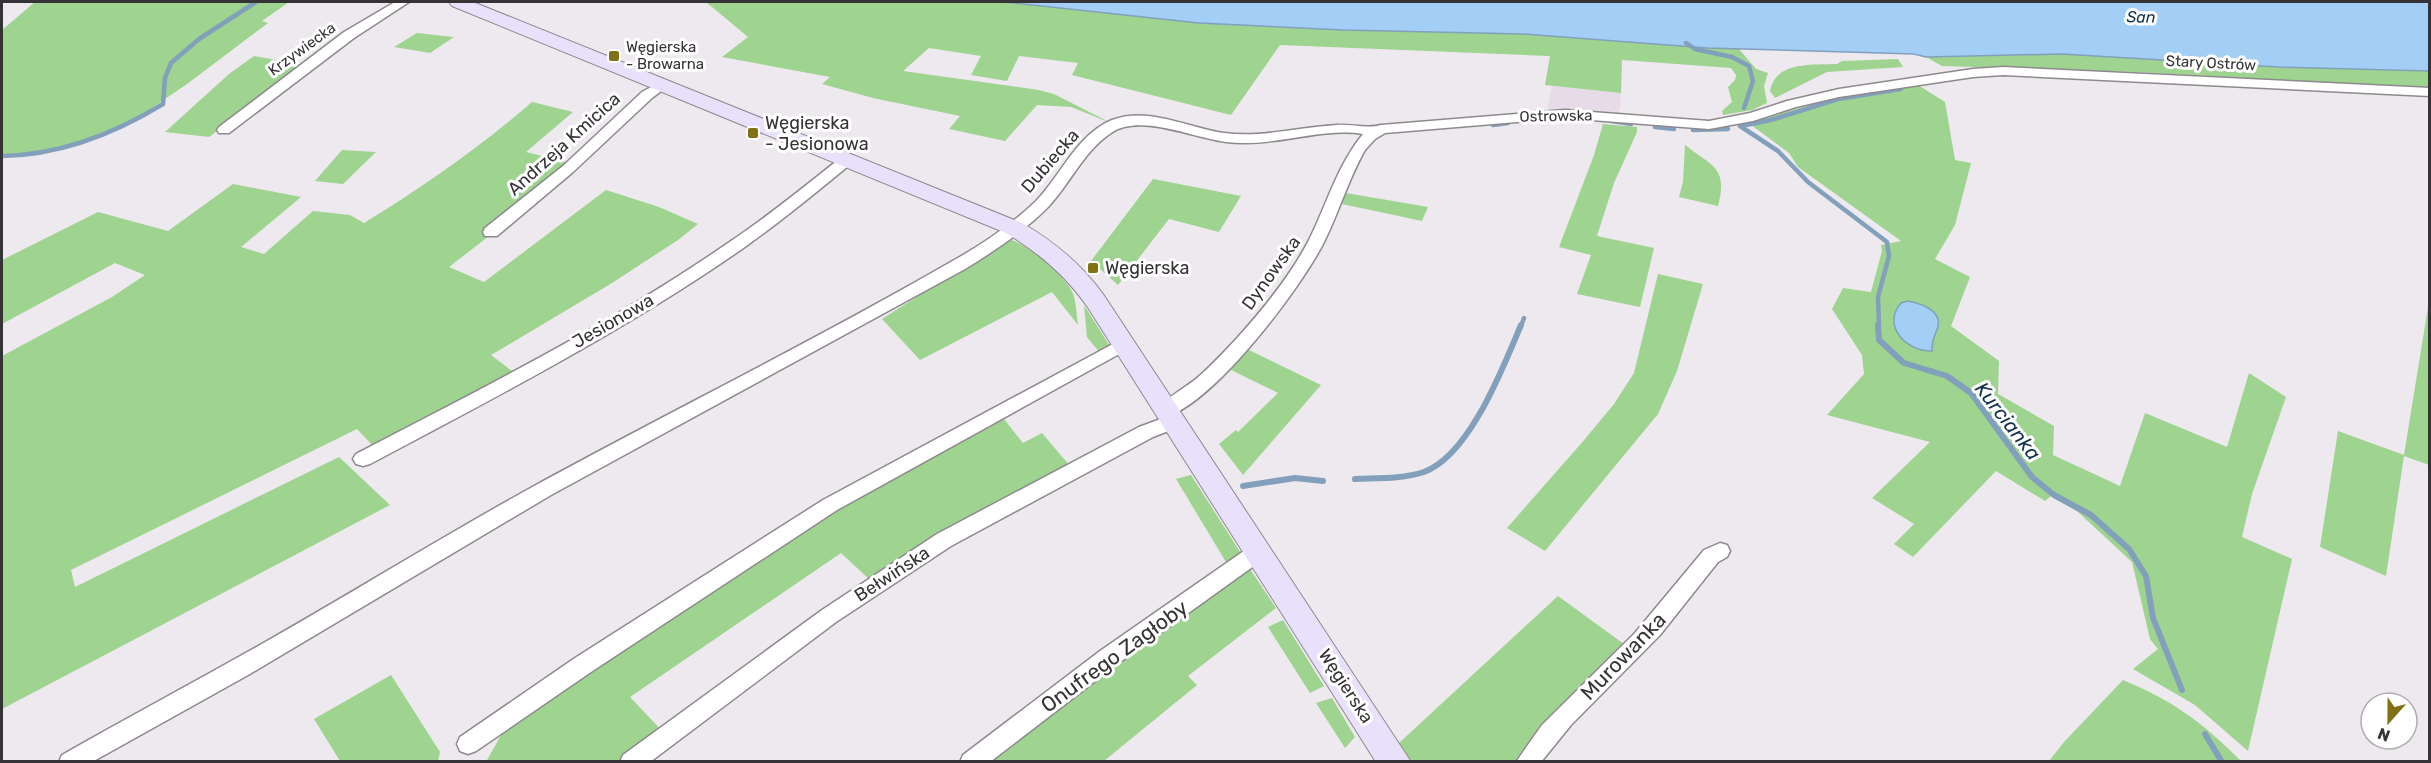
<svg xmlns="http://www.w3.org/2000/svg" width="2431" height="763" viewBox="0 0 2431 763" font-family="Rubik,sans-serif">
	<rect width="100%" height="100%" fill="#eee9ee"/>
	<path fill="#e6dbe6" d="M 1552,86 L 1621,93 L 1620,109 L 1618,113 L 1547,111 Z"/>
	<path fill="#9ed390" d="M 35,2 L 289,2 L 262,21 L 268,23 L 187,84 L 124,127 L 49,151 L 2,155 L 2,30 Z
		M 706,2 L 1004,2 L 1199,23 L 1343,30 L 1524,34 L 1739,49 L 1756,69 L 1768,73 L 1764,86 L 1767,103 L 1752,110 L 1723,115 L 1722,111 L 1732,102 L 1728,87 L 1735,80 L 1736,75 L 1731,68 L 1622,60 L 1621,93 L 1545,85 L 1550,56 L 1280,45 L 1231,115 L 1072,75 L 1078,63 L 1019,56 L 1007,81 L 971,75 L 981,56 L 929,48 L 903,71 L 1039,90 L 1054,94 L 1111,123 L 1071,107 L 1037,105 L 1005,141 L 949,129 L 960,116 L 873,98 L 822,84 L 830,77 L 722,57 L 748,37 Z
		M 417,33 L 454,37 L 430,53 L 394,47 Z
		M 2062,54 L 2279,67 L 2429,71 L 2429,88 L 2136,72 L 1942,66 L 1926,57 Z
		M 254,56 L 304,65 L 209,137 L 165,132 L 229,74 Z
		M 1898,59 L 1903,67 L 1827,72 L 1775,98 L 1770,91 C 1775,61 1813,65 1837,64 L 1842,61 Z
		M 1918,85 L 1945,102 L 1955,160 L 1971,163 L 1955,225 L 1935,259 L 1970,277 L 1951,326 L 1999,361 L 1998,394 L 2054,426 L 2053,455 L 2120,486 L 2145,413 L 2227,447 L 2249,373 L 2286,397 L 2252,494 L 2242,537 L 2292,559 L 2248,751 L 2195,705 L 2133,669 L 2158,649 L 2150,639 L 2132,562 L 2078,512 L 2051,496 L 2045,501 L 1996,471 L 1913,557 L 1894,544 L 1914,524 L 1872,498 L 1930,442 L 1827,415 L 1864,374 L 1862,355 L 1832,309 L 1843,288 L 1871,292 L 1882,251 L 1881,245 L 1901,241 L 1798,167 L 1789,153 L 1747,122 L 1844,96 Z
		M 532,102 L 573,112 L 526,152 L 570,163 L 483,233 L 489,236 L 449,267 L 484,282 L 606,190 L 659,207 L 698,224 L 678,240 L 612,283 L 491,355 L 516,374 L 375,448 L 357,429 L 71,570 L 75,587 L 339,457 L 390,505 L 2,709 L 2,356 L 112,297 L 145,275 L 115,263 L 2,324 L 2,260 L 98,212 L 168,231 L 233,184 L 301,197 L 241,247 L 264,254 L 313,211 L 350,215 L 364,223 C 423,187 480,147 532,102 Z
		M 1603,124 L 1637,127 L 1637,132 L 1614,183 L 1597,236 L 1654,248 L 1640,307 L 1577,294 L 1591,255 L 1559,247 L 1594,155 Z
		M 1685,145 C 1713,167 1728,167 1718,206 L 1679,197 L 1683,182 Z
		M 342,150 L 376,152 L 343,184 L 315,181 Z
		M 1153,179 L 1241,196 L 1219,232 L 1169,219 L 1118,285 L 1091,261 Z
		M 1346,193 L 1428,207 L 1422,221 L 1342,204 Z
		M 1007,239 C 1025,241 1060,273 1070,288 C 1077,298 1076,314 1078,325 L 1052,292 L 920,360 L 882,319 Z
		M 1658,274 L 1703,284 L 1677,371 L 1658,414 L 1545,551 L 1507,528 L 1585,439 L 1614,404 L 1634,373 Z
		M 2429,301 L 2429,465 L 2404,456 L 2386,576 L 2320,547 L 2338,431 L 2404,455 Z
		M 1084,305 L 1111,348 L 1100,353 L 1087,337 Z
		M 1247,349 L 1321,385 L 1243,475 L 1219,444 L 1236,430 L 1238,432 L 1278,393 L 1229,369 Z
		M 1004,419 L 1023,443 L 1042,433 L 1070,466 L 871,581 L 841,553 L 630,697 L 663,732 L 622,761 L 486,762 L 505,728 L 829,515 Z
		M 1191,475 L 1244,558 L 1229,567 L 1176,479 Z
		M 1250,569 L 1276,608 L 1188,676 L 1197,685 L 1104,761 L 981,762 L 1234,576 Z
		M 1558,596 L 1628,647 L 1536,732 L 1515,761 L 1411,761 L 1399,743 Z
		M 1283,620 L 1324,686 L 1310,693 L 1268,627 Z
		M 391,675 L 440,752 L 438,761 L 340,761 L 314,719 Z
		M 2123,680 C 2174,701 2203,723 2241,761 L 2049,761 L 2064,742 Z
		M 1332,698 L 1355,737 L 1345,748 L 1316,703 Z"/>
	<path fill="#a3cef5" stroke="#82a0bb" stroke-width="1.5" d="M 1004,2 L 2429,2 L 2430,71 L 2279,67 L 2062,54 L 1926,57 L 1914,54 L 1707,48 L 1524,34 L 1343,30 L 1199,23 Z
		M 1908,301 C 1923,304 1946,312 1936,332 C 1933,340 1932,342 1932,351 C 1907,352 1881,326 1901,303 Z"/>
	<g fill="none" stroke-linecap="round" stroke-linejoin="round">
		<path stroke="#82a0bb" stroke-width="4.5" d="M 1686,43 L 1695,49 L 1732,57 L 1749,66 L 1753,81 L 1744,108
			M 1528,121 L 1592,120
			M 1612,121 L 1631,124
			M 1493,125 L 1508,123
			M 1740,126 L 1778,151 L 1808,182 L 1887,242 L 1889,256 L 1878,297 L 1879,326
			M 1741,126 L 1771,120 L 1838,99 L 1901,89
			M 1655,127 L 1674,129
			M 1693,130 L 1728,129
			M 2,156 C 60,155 114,134 163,104 L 165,78 L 171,63 L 199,39 L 256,2
			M 1521,326 L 1524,318"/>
		<path stroke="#82a0bb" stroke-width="6" d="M 1878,325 L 1879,340 L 1904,363 L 1947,376 L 1971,393 L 2032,477 L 2054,495 L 2091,515 L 2129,549 L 2146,576 L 2153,618 L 2182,690
			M 1355,479 C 1378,478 1402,479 1424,472 C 1470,455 1503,367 1521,325
			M 1243,486 L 1295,478 L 1323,481
			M 2205,734 L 2222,762"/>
		<g stroke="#8e898e" stroke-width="3">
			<path id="street" d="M 395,2 L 409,2 L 354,38 L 229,133 L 219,133 L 217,130 L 219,127 L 344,32 Z
				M 2003,67 L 2430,88 L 2430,96 L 2003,75 L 1973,77 L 1839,97 L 1796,107 L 1753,121 L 1709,129 L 1565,118 L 1385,133 L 1375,139 L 1365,150 C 1348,180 1339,212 1324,242 C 1301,288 1215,402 1166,417 L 1159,415 L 1157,410 C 1163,400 1186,387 1196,379 C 1211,366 1225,351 1238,337 C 1264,308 1291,275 1309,240 C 1327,204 1337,166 1363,134 C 1320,127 1273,148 1226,142 C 1193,138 1140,113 1111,133 C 1084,151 1071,182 1049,206 C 1025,231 994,251 965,269 L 551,495 L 248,675 L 92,762 L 59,762 L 62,755 C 130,716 199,680 267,641 C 357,590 445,535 536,485 C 673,410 814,341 949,263 C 980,246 1010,226 1035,202 C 1061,176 1076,135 1112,120 C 1147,106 1189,128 1224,133 C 1262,138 1299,127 1337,125 C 1352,124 1367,129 1381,125 L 1565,110 L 1709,121 L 1750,113 L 1787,101 L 1839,89 L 1973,69 Z
				M 662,81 L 667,82 L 669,85 L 652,98 L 573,172 L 497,236 L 485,236 L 483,232 L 485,228 L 563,166 L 642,92 Z
				M 848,155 L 853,156 L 855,159 L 853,162 C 817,192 780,222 742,249 C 624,331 496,397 370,464 L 363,466 L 356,464 L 353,459 L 356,454 C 483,388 613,323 731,241 C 770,215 806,185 843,156 Z
				M 1124,338 L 1130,340 L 1133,344 L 1130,348 L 837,510 L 591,672 L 476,751 L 468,754 L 460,751 L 457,744 L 460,737 L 575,658 L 823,500 Z
				M 1174,414 L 1181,416 L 1183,421 L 1181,426 L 1153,437 L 951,546 L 836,622 L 650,762 L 620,762 L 623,755 L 822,610 L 937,534 L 1139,427 Z
				M 1720,543 L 1727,545 L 1730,551 L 1727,557 L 1718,562 L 1660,635 L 1571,725 L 1541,762 L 1516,762 L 1542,725 L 1634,634 L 1704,550 Z
				M 1258,544 L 1265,546 L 1268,552 L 1265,558 L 1116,665 L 990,762 L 960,762 L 963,755 L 1100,651 L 1251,546 Z"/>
		</g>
		<g stroke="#8e898e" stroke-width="2">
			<path id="secondary" d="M 449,2 L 473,2 L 1022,223 C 1055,242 1081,264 1103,294 L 1411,762 L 1376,762 L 1087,306 C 1065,275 1038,252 1006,233 L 452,6 Z"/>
		</g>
		<use href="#street" fill="#fff" fill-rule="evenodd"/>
		<use href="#secondary" fill="#e9e1fc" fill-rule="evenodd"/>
	</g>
	<g fill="#817112" stroke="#fff" stroke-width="2">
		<rect x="608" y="50" width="12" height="12" rx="3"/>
		<rect x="747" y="127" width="12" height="12" rx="3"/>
		<rect x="1087" y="262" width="12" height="12" rx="3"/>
	</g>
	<g text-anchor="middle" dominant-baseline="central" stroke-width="6" stroke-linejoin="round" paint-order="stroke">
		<g font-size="15" fill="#353335" stroke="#fff" text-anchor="start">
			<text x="626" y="47">Węgierska<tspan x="626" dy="17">- Browarna</tspan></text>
		</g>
		<g font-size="15" fill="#353335" stroke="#fff">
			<text transform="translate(302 49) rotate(-36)">Krzywiecka</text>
			<text transform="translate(2211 63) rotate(3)">Stary Ostrów</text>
			<text transform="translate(1556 116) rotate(-1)">Ostrowska</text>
		</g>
		<g font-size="16" font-style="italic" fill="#12324c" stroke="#fff">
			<text transform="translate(2141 17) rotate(1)">San</text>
		</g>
		<g font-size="18" fill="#353335" stroke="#fff" text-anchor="start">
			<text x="765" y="123">Węgierska<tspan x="765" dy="21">- Jesionowa</tspan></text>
			<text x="1105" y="268">Węgierska</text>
		</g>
		<g font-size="18" fill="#353335" stroke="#fff">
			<text transform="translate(564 144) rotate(-42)">Andrzeja Kmicica</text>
			<text transform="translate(1050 161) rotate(-49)">Dubiecka</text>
			<text transform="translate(1271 273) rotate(-54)">Dynowska</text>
			<text transform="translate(613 321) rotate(-30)">Jesionowa</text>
			<text transform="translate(892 574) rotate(-33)">Bełwińska</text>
			<text transform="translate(1346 686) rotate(57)">Węgierska</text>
		</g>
		<g font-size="20" font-style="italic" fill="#12324c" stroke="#fff">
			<text transform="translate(2008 421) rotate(52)">Kurcianka</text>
		</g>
		<g font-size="21" fill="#353335" stroke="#fff">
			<text transform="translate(1114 656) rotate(-36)">Onufrego Zagłoby</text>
			<text transform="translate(1623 656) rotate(-46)">Murowanka</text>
		</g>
	</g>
	<rect width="2431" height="763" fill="none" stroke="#353335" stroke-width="6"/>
	<g transform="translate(2389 721) rotate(201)"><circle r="28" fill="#ffffff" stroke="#aeadae" stroke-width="1.5"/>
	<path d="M0-4.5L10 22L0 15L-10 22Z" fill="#817112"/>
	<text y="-9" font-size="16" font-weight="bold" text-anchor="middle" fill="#353335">N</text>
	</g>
</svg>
